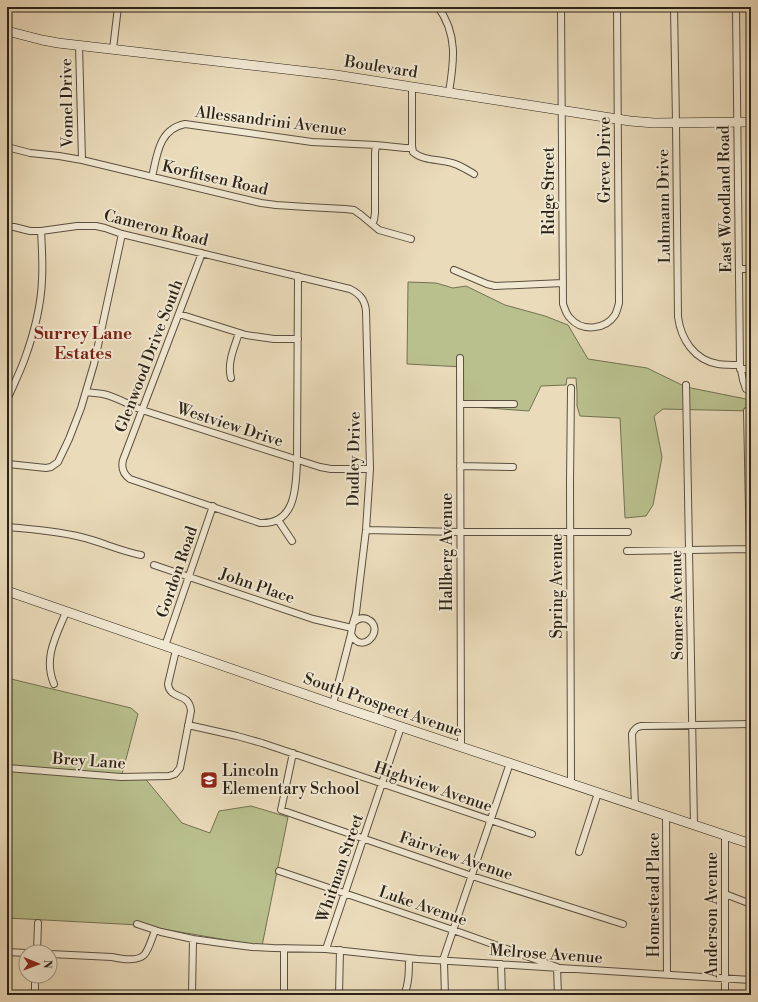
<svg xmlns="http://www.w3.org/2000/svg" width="758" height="1002" viewBox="0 0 758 1002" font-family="'Libre Bodoni',serif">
	<rect width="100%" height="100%" fill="#eadbba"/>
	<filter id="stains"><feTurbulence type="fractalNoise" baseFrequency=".005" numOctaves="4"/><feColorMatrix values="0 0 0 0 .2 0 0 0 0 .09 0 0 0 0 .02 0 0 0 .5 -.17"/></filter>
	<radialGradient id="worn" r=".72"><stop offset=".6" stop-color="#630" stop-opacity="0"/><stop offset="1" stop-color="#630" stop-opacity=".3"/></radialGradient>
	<path fill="#b9c08e" stroke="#727152" d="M 408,282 L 436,283 L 453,288 L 466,286 L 505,305 L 545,316 L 568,325 L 588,359 L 647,368 L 686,387 L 751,400 L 751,411 L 663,409 L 654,416 L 662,457 L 653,505 L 646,516 L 625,518 L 620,418 L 580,416 L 577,406 L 577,392 L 576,378 L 567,378 L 566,385 L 541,386 L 529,411 L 461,406 L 463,367 L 407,364 Z
		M 7,678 L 131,708 L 138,714 L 122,774 L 143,776 L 182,823 L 210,833 L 219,811 L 251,806 L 288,817 L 262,946 L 139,925 L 7,918 Z"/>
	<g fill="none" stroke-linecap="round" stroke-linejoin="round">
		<g stroke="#5b5040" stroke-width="8">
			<path id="street" d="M 438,7 C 458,34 454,62 449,92
				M 561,7 L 563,304 C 565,309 566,314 570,318 C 582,332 605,330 615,315 C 617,311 618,307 619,303 L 617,7
				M 674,7 L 676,123 L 678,317 C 681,339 694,360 718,364 C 725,365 733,365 740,365
				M 736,7 L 740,365 L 743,380 L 746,389
				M 79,45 L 82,160
				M 113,49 L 118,7
				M 412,87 L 412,146 L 413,152 C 423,161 440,159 452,163 C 460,165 467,170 474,174
				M 7,147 L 30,153 L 59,156 L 82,160 L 261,203 L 276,205 L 307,207 L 345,209 L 354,210 L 361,215 L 379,230 L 411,239
				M 152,177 C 157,155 159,129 185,124 L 312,142 L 376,145 L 405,148 L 412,148
				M 372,224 L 374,220 L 375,213 L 375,153 L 376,145
				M 7,227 L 14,227 L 30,231 L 41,231 L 77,226 L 96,226 L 105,228 L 122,234 L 350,289 C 360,294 365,300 366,311 L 370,469 L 366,530 L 356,613 L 353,623 L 351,634 C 362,657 387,628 367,619 C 362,617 357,619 353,623
				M 202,253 L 123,460 C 121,468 123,474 130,479 L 260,523 C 296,525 296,487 297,461 L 298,276
				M 739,269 L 751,269
				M 454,270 L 487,284 L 495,286 L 563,283
				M 179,314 L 246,335 L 274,339 L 298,339
				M 460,358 L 461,747
				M 740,369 L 751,369
				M 231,378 C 227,363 234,348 239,333
				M 686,385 L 694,825
				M 86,392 C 92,393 97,393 103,394 C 117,397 129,405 142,410 L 320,467 L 331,469 L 370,469
				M 7,400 C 13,386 20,372 25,358 C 34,333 41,307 42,280 C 43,264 42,248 41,231
				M 460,404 L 514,404
				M 747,411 L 751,605
				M 7,421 L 8,434 L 7,473
				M 8,464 L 46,468 L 51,467 L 58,462 L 69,439 L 81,408 L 94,364 L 122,234
				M 460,466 L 513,467
				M 278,520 L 292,541
				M 7,527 C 32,529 57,531 81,537 C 102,542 120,551 141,555
				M 366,530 L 460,532 L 628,532
				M 627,551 L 751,549
				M 154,565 L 313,619 L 352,628
				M 165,646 L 213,506
				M 54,684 C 43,658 56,636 66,612
				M 333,704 L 351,634
				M 188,725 L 237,736 L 262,743 L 532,834
				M 293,753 L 281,810 L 472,876 L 623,924
				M 7,768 L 121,777 L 169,776 L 175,774 L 180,768 L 191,711 C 189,691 170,701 168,684 L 176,650
				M 571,784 L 570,483 L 571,388
				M 635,805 L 632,734 C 634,729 636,727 641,726 L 751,724
				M 666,815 L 667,974
				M 725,835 L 725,995
				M 579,852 L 598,793
				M 279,871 L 453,930 L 557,967 L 558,995
				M 725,894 L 751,904
				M 137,924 L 161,932 L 193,939 L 221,943 L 252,947 L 273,948 L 326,949 L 418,959 L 751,980
				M 284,948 L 284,995
				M 326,949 L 401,727
				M 7,952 L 26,953
				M 37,952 L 38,923
				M 50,954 L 112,957 C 121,959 137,962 144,955 C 149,950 152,937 155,931
				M 501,964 L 502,995
				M 35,995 L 35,976
				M 192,995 L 193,939
				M 339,995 L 340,950
				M 404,995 C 409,984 409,970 409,958
				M 445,995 L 444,963 L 443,960 L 510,763"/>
		</g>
		<g stroke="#2b2217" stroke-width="10">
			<path id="secondary" d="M 7,31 L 42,40 L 58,43 L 336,75 L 630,121 L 654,123 L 751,122
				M 7,591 L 333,704 L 751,844"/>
		</g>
		<use href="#street" stroke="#f1e8d2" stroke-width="6"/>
		<use href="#secondary" stroke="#f1e8d2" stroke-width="9"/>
	</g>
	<defs>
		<g id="school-square" transform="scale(0.9)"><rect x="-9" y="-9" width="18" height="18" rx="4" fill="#8f2418" stroke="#f1e8d2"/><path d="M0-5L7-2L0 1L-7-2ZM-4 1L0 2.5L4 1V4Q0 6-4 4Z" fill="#fff"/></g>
	</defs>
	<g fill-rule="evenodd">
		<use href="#school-square" x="209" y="780"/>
	</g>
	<g text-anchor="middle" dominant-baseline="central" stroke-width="4" stroke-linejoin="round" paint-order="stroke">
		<g font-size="16" fill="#2b2217" stroke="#f1e8d2">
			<text transform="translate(381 67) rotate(9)">Boulevard</text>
			<text transform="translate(67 103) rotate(-91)">Vomel Drive</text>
			<text transform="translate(271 121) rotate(7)">Allessandrini Avenue</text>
			<text transform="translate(605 160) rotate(-90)">Greve Drive</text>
			<text transform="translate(215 178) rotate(13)">Korfitsen Road</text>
			<text transform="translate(549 191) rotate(-90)">Ridge Street</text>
			<text transform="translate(725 199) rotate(-91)">East Woodland Road</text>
			<text transform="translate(664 206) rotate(-91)">Luhmann Drive</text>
			<text transform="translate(156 228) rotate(14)">Cameron Road</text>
			<text transform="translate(149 356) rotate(-69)">Glenwood Drive South</text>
			<text transform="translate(230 425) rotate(18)">Westview Drive</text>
			<text transform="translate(354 459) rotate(-89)">Dudley Drive</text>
			<text transform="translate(447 552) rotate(-90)">Hallberg Avenue</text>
			<text transform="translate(177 572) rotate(-71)">Gordon Road</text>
			<text transform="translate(257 586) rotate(19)">John Place</text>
			<text transform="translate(557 586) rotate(-90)">Spring Avenue</text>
			<text transform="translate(677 605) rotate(-91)">Somers Avenue</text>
			<text transform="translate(383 705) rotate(19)">South Prospect Avenue</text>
			<text transform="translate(89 761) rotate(4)">Brey Lane</text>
			<text transform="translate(433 787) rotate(19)">Highview Avenue</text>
			<text transform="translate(456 856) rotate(19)">Fairview Avenue</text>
			<text transform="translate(340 868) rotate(-71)">Whitman Street</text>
			<text transform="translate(654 895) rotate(-90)">Homestead Place</text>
			<text transform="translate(423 906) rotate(19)">Luke Avenue</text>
			<text transform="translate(712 915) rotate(-90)">Anderson Avenue</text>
			<text transform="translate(546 954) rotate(4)">Melrose Avenue</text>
		</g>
		<g font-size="16" fill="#2b2217" stroke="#f1e8d2" text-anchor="start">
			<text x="222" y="771">Lincoln<tspan x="222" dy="18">Elementary School</tspan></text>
		</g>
		<g font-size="17" font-weight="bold" fill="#7a1f14" stroke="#f1e8d2">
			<text x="83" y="334">Surrey Lane<tspan x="83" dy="20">Estates</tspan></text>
		</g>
	</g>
	<rect width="758" height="1002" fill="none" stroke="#eadbba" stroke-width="24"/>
	<rect x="8" y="8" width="742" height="986" fill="none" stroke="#2b2217" stroke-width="2"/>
	<rect x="12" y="12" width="734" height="978" fill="none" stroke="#2b2217"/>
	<g transform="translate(38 964) rotate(91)"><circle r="19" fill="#f1e8d2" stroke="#a29987"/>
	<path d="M0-3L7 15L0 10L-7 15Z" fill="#8f2418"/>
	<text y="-6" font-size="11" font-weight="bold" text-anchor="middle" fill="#2b2217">N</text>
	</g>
	<rect width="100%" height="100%" filter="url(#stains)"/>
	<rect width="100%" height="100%" fill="url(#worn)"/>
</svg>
